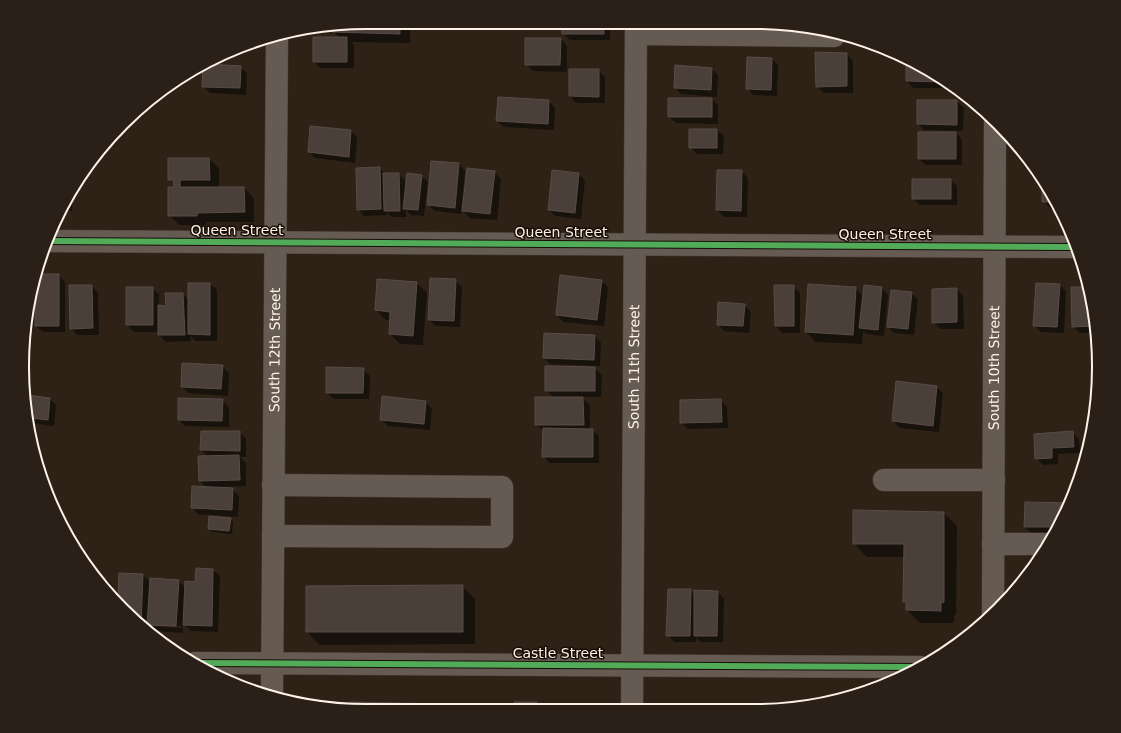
<svg xmlns="http://www.w3.org/2000/svg" width="1121" height="733" viewBox="0 0 1121 733" font-family="'DejaVu Sans',sans-serif">
	<rect width="100%" height="100%" fill="#2e2217"/>
	<path fill="#0007" fill-rule="evenodd" d="M 366,22 L 410,22 L 410,43 L 351,42 L 354,45 L 354,68 L 321,68 L 314,62 L 340,38 L 334,32 L 335,27 Z
		M 563,23 L 610,24 L 610,40 L 570,40 L 563,34 Z
		M 561,39 L 567,46 L 567,72 L 533,71 L 526,64 Z
		M 847,54 L 853,61 L 853,93 L 824,93 L 817,86 Z
		M 907,57 L 952,88 L 913,88 L 907,81 Z
		M 772,59 L 778,65 L 777,96 L 753,95 L 747,88 Z
		M 240,67 L 247,73 L 246,95 L 210,93 L 203,86 Z
		M 712,69 L 718,75 L 717,97 L 681,94 L 675,88 Z
		M 598,70 L 605,77 L 605,103 L 576,103 L 570,96 Z
		M 712,99 L 718,105 L 718,124 L 676,123 L 669,117 Z
		M 549,101 L 555,108 L 554,130 L 504,127 L 497,121 Z
		M 957,101 L 964,108 L 963,131 L 924,130 L 918,124 Z
		M 717,130 L 724,136 L 723,154 L 697,154 L 690,147 Z
		M 351,131 L 357,138 L 355,163 L 315,158 L 309,152 Z
		M 956,133 L 962,140 L 962,165 L 926,165 L 919,159 Z
		M 169,159 L 209,159 L 219,168 L 219,188 L 244,188 L 254,198 L 254,222 L 206,222 L 206,225 L 179,225 L 169,215 L 175,188 L 175,185 L 169,179 Z
		M 459,164 L 465,171 L 461,214 L 435,211 L 428,205 Z
		M 380,168 L 385,174 L 398,174 L 405,180 L 405,185 L 421,176 L 428,182 L 424,216 L 411,215 L 406,210 L 406,217 L 392,217 L 387,212 L 387,215 L 364,216 L 358,209 Z
		M 741,171 L 748,178 L 747,217 L 724,217 L 717,210 Z
		M 494,172 L 501,179 L 497,220 L 470,218 L 463,211 Z
		M 578,174 L 585,180 L 581,219 L 555,216 L 549,210 Z
		M 951,180 L 957,186 L 957,205 L 920,205 L 913,198 Z
		M 1043,182 L 1062,211 L 1053,211 L 1043,201 Z
		M 73,193 L 72,211 L 62,210 Z
		M 39,275 L 59,275 L 65,282 L 65,332 L 43,332 L 36,326 L 37,284 Z
		M 378,280 L 417,283 L 427,293 L 423,345 L 400,344 L 390,334 L 391,320 L 386,320 L 376,310 Z
		M 455,280 L 462,287 L 460,327 L 436,326 L 429,320 Z
		M 601,281 L 608,287 L 604,326 L 563,322 L 557,315 Z
		M 210,284 L 217,290 L 217,341 L 195,341 L 191,336 L 191,341 L 166,342 L 159,335 L 159,332 L 134,332 L 127,325 L 152,288 L 159,294 L 159,306 L 167,307 L 183,294 L 189,300 Z
		M 1060,285 L 1066,292 L 1064,333 L 1041,332 L 1034,325 Z
		M 92,286 L 98,293 L 99,335 L 77,335 L 71,328 Z
		M 775,286 L 793,286 L 800,293 L 800,333 L 782,333 L 776,326 Z
		M 855,288 L 864,297 L 882,288 L 888,295 L 884,336 L 867,334 L 863,331 L 862,344 L 816,342 L 806,332 Z
		M 1089,288 L 1096,333 L 1080,333 L 1073,326 Z
		M 957,289 L 963,296 L 964,329 L 940,329 L 933,322 Z
		M 911,293 L 918,299 L 914,335 L 894,333 L 888,326 Z
		M 744,305 L 751,312 L 749,333 L 724,331 L 718,324 Z
		M 595,336 L 601,343 L 600,366 L 551,364 L 544,358 Z
		M 222,366 L 229,373 L 228,396 L 188,393 L 182,387 Z
		M 593,366 L 602,375 L 601,397 L 582,397 L 590,405 L 590,430 L 592,430 L 599,436 L 599,463 L 550,463 L 543,456 L 544,431 L 536,425 L 554,398 L 546,390 L 593,368 Z
		M 363,369 L 370,376 L 369,399 L 334,399 L 327,393 Z
		M 936,387 L 943,393 L 939,432 L 900,428 L 893,421 Z
		M 28,396 L 50,399 L 56,405 L 54,426 L 31,423 Z
		M 222,400 L 229,407 L 229,427 L 185,426 L 179,420 Z
		M 720,400 L 727,407 L 728,428 L 688,429 L 681,422 Z
		M 426,402 L 432,409 L 430,430 L 388,426 L 381,419 Z
		M 240,432 L 246,439 L 246,457 L 240,457 L 246,463 L 246,486 L 222,487 L 222,489 L 232,489 L 239,496 L 238,517 L 198,514 L 192,507 L 207,488 L 200,481 L 208,457 L 201,450 Z
		M 1072,432 L 1079,439 L 1080,453 L 1058,454 L 1058,464 L 1043,465 L 1036,458 Z
		M 1026,503 L 1069,504 L 1055,534 L 1032,534 L 1025,527 Z
		M 854,511 L 944,513 L 957,526 L 956,615 L 954,615 L 954,623 L 920,623 L 907,610 L 907,605 L 904,602 L 905,557 L 867,557 L 854,544 Z
		M 230,519 L 233,522 L 232,534 L 212,532 L 209,529 Z
		M 197,569 L 213,570 L 220,576 L 218,632 L 191,631 L 183,624 L 183,633 L 155,631 L 148,623 L 147,631 L 139,625 L 119,601 L 120,574 L 143,575 L 151,583 L 179,581 L 185,587 L 196,583 ZM 154,624 L 182,626 L 181,628 L 154,626 Z
		M 101,579 L 106,579 L 113,586 L 113,593 Z
		M 462,586 L 475,599 L 475,644 L 320,645 L 307,632 Z
		M 690,590 L 695,595 L 718,592 L 724,599 L 723,642 L 701,642 L 696,638 L 696,642 L 674,642 L 668,635 Z
		M 351,703 L 441,705 L 445,709 L 351,708 Z
		M 536,703 L 543,709 L 515,709 Z"/>
	<path fill="#4b3f39" stroke="#584c46" d="M 366,22 L 400,22 L 400,34 L 333,32 L 334,27 Z
		M 562,23 L 604,24 L 604,34 L 562,34 Z
		M 313,37 L 347,37 L 347,62 L 313,62 Z
		M 525,38 L 561,38 L 560,65 L 525,65 Z
		M 815,52 L 847,53 L 847,86 L 816,87 Z
		M 747,57 L 772,58 L 771,90 L 746,89 Z
		M 906,57 L 907,57 L 943,82 L 906,81 Z
		M 207,64 L 241,66 L 240,88 L 202,87 L 203,66 Z
		M 675,65 L 712,68 L 711,90 L 674,88 Z
		M 569,69 L 599,69 L 599,97 L 569,96 Z
		M 498,97 L 549,100 L 548,124 L 496,121 Z
		M 668,98 L 712,98 L 712,117 L 668,117 Z
		M 917,100 L 957,100 L 957,125 L 917,124 Z
		M 310,126 L 351,130 L 349,157 L 308,152 Z
		M 689,129 L 717,129 L 717,148 L 689,148 Z
		M 918,132 L 956,132 L 956,159 L 918,159 Z
		M 168,158 L 209,158 L 210,180 L 180,180 L 180,187 L 244,187 L 245,212 L 197,213 L 197,216 L 168,216 L 168,187 L 174,187 L 173,180 L 168,180 Z
		M 431,161 L 459,163 L 455,208 L 427,205 Z
		M 380,167 L 381,209 L 357,210 L 356,168 Z
		M 467,168 L 495,171 L 490,214 L 462,211 Z
		M 552,170 L 579,173 L 575,213 L 548,210 Z
		M 717,170 L 742,170 L 741,211 L 716,210 Z
		M 383,173 L 399,173 L 400,211 L 384,211 Z
		M 407,173 L 422,175 L 418,210 L 403,209 Z
		M 912,179 L 951,179 L 951,199 L 912,199 Z
		M 1042,180 L 1056,202 L 1042,202 Z
		M 39,274 L 59,274 L 59,326 L 35,326 L 36,289 Z
		M 560,275 L 602,280 L 597,320 L 556,315 Z
		M 430,278 L 456,279 L 454,321 L 428,320 Z
		M 377,279 L 417,282 L 413,336 L 389,334 L 390,312 L 375,310 Z
		M 188,283 L 210,283 L 210,335 L 188,334 Z
		M 1036,283 L 1060,284 L 1057,327 L 1033,326 Z
		M 808,284 L 856,287 L 853,335 L 805,332 Z
		M 69,285 L 92,285 L 93,328 L 70,329 Z
		M 774,285 L 794,285 L 794,326 L 775,326 Z
		M 864,285 L 882,287 L 878,330 L 859,328 Z
		M 126,287 L 153,287 L 153,325 L 126,325 Z
		M 1071,287 L 1089,287 L 1095,326 L 1072,327 Z
		M 957,288 L 957,322 L 932,323 L 932,289 Z
		M 891,290 L 912,292 L 908,329 L 887,327 Z
		M 165,293 L 183,293 L 185,335 L 158,335 L 158,305 L 166,306 Z
		M 718,302 L 745,304 L 743,326 L 717,325 Z
		M 544,333 L 595,335 L 594,360 L 543,358 Z
		M 182,363 L 223,365 L 221,389 L 181,387 Z
		M 545,366 L 595,367 L 595,391 L 545,391 Z
		M 326,367 L 364,368 L 363,393 L 326,393 Z
		M 896,381 L 937,386 L 933,426 L 892,421 Z
		M 28,395 L 50,398 L 48,420 L 30,418 Z
		M 382,396 L 426,401 L 424,424 L 380,420 Z
		M 535,397 L 583,397 L 584,425 L 535,425 Z
		M 178,398 L 223,399 L 222,421 L 178,420 Z
		M 721,399 L 722,422 L 680,423 L 680,400 Z
		M 543,428 L 593,429 L 593,457 L 542,457 Z
		M 201,431 L 240,431 L 240,451 L 200,450 Z
		M 1073,431 L 1074,447 L 1052,448 L 1052,458 L 1035,459 L 1034,434 Z
		M 239,455 L 240,480 L 199,481 L 198,456 Z
		M 1078,463 L 1084,463 L 1081,477 L 1077,485 Z
		M 192,486 L 233,488 L 232,510 L 191,508 Z
		M 1025,502 L 1069,503 L 1058,527 L 1024,527 Z
		M 853,510 L 944,512 L 944,602 L 941,603 L 941,611 L 906,610 L 906,602 L 903,602 L 904,544 L 853,544 Z
		M 209,516 L 231,518 L 229,531 L 208,529 Z
		M 196,568 L 213,569 L 212,626 L 183,625 L 185,581 L 195,582 Z
		M 119,573 L 143,574 L 141,626 L 118,599 Z
		M 150,578 L 179,580 L 176,626 L 147,625 Z
		M 463,585 L 463,632 L 306,632 L 306,586 Z
		M 668,589 L 691,589 L 690,636 L 666,636 Z
		M 694,590 L 718,591 L 717,636 L 694,636 Z
		M 350,702 L 441,704 L 441,709 L 350,708 Z
		M 514,702 L 537,702 L 537,709 L 514,709 Z
		M 790,703 L 807,705 L 790,708 Z
		M 485,707 L 507,707 L 507,709 L 485,709 Z"/>
	<g fill="none" stroke-linecap="round" stroke-linejoin="round">
		<g stroke="#483e37" stroke-width="23">
			<g id="minor">
				<path d="M 636,34 L 834,36"/>
				<path d="M 47,241 L 1076,247"/>
				<path d="M 884,480 L 994,480"/>
				<path d="M 273,536 L 502,537 L 502,487 L 273,485"/>
				<path d="M 993,544 L 1049,544"/>
				<path id="s1" d="M 993,613 L 995,122"/>
				<path d="M 195,663 L 920,667"/>
				<path id="s2" d="M 272,693 L 277,37"/>
				<path id="s3" d="M 632,710 L 636,24"/>
			</g>
		</g>
		<use href="#minor" stroke="#655b52" stroke-width="22"/>
		<g stroke="#180e06" stroke-width="8">
			<path id="cycleway" d="M 47,241 L 1076,247
				M 195,663 L 920,667"/>
		</g>
		<use href="#cycleway" stroke="#51ab58" stroke-width="6"/>
	</g>
	<g text-anchor="middle" dominant-baseline="central" stroke-width="3" stroke-linejoin="round" paint-order="stroke">
		<g font-size="14" fill="#fef2e8" stroke="#180e06">
			<text x="237" y="230">Queen Street</text>
			<text x="561" y="232">Queen Street</text>
			<text x="885" y="234">Queen Street</text>
			<text stroke="none"><textPath href="#s2" startOffset="343">South 12th Street</textPath></text>
			<text stroke="none"><textPath href="#s3" startOffset="343">South 11th Street</textPath></text>
			<text stroke="none"><textPath href="#s1" startOffset="245">South 10th Street</textPath></text>
			<text x="558" y="653">Castle Street</text>
		</g>
	</g>
	<path d="M0 0H1121V733H0ZM366 29H755A337 337 0 0 1 1092 366V367A337 337 0 0 1 755 704H366A337 337 0 0 1 29 367V366A337 337 0 0 1 366 29Z" fill="#2a2018" fill-rule="evenodd"/>
	<path fill="none" stroke="#fef2e8" stroke-width="2" d="M366 29H755A337 337 0 0 1 1092 366V367A337 337 0 0 1 755 704H366A337 337 0 0 1 29 367V366A337 337 0 0 1 366 29Z"/>
</svg>
